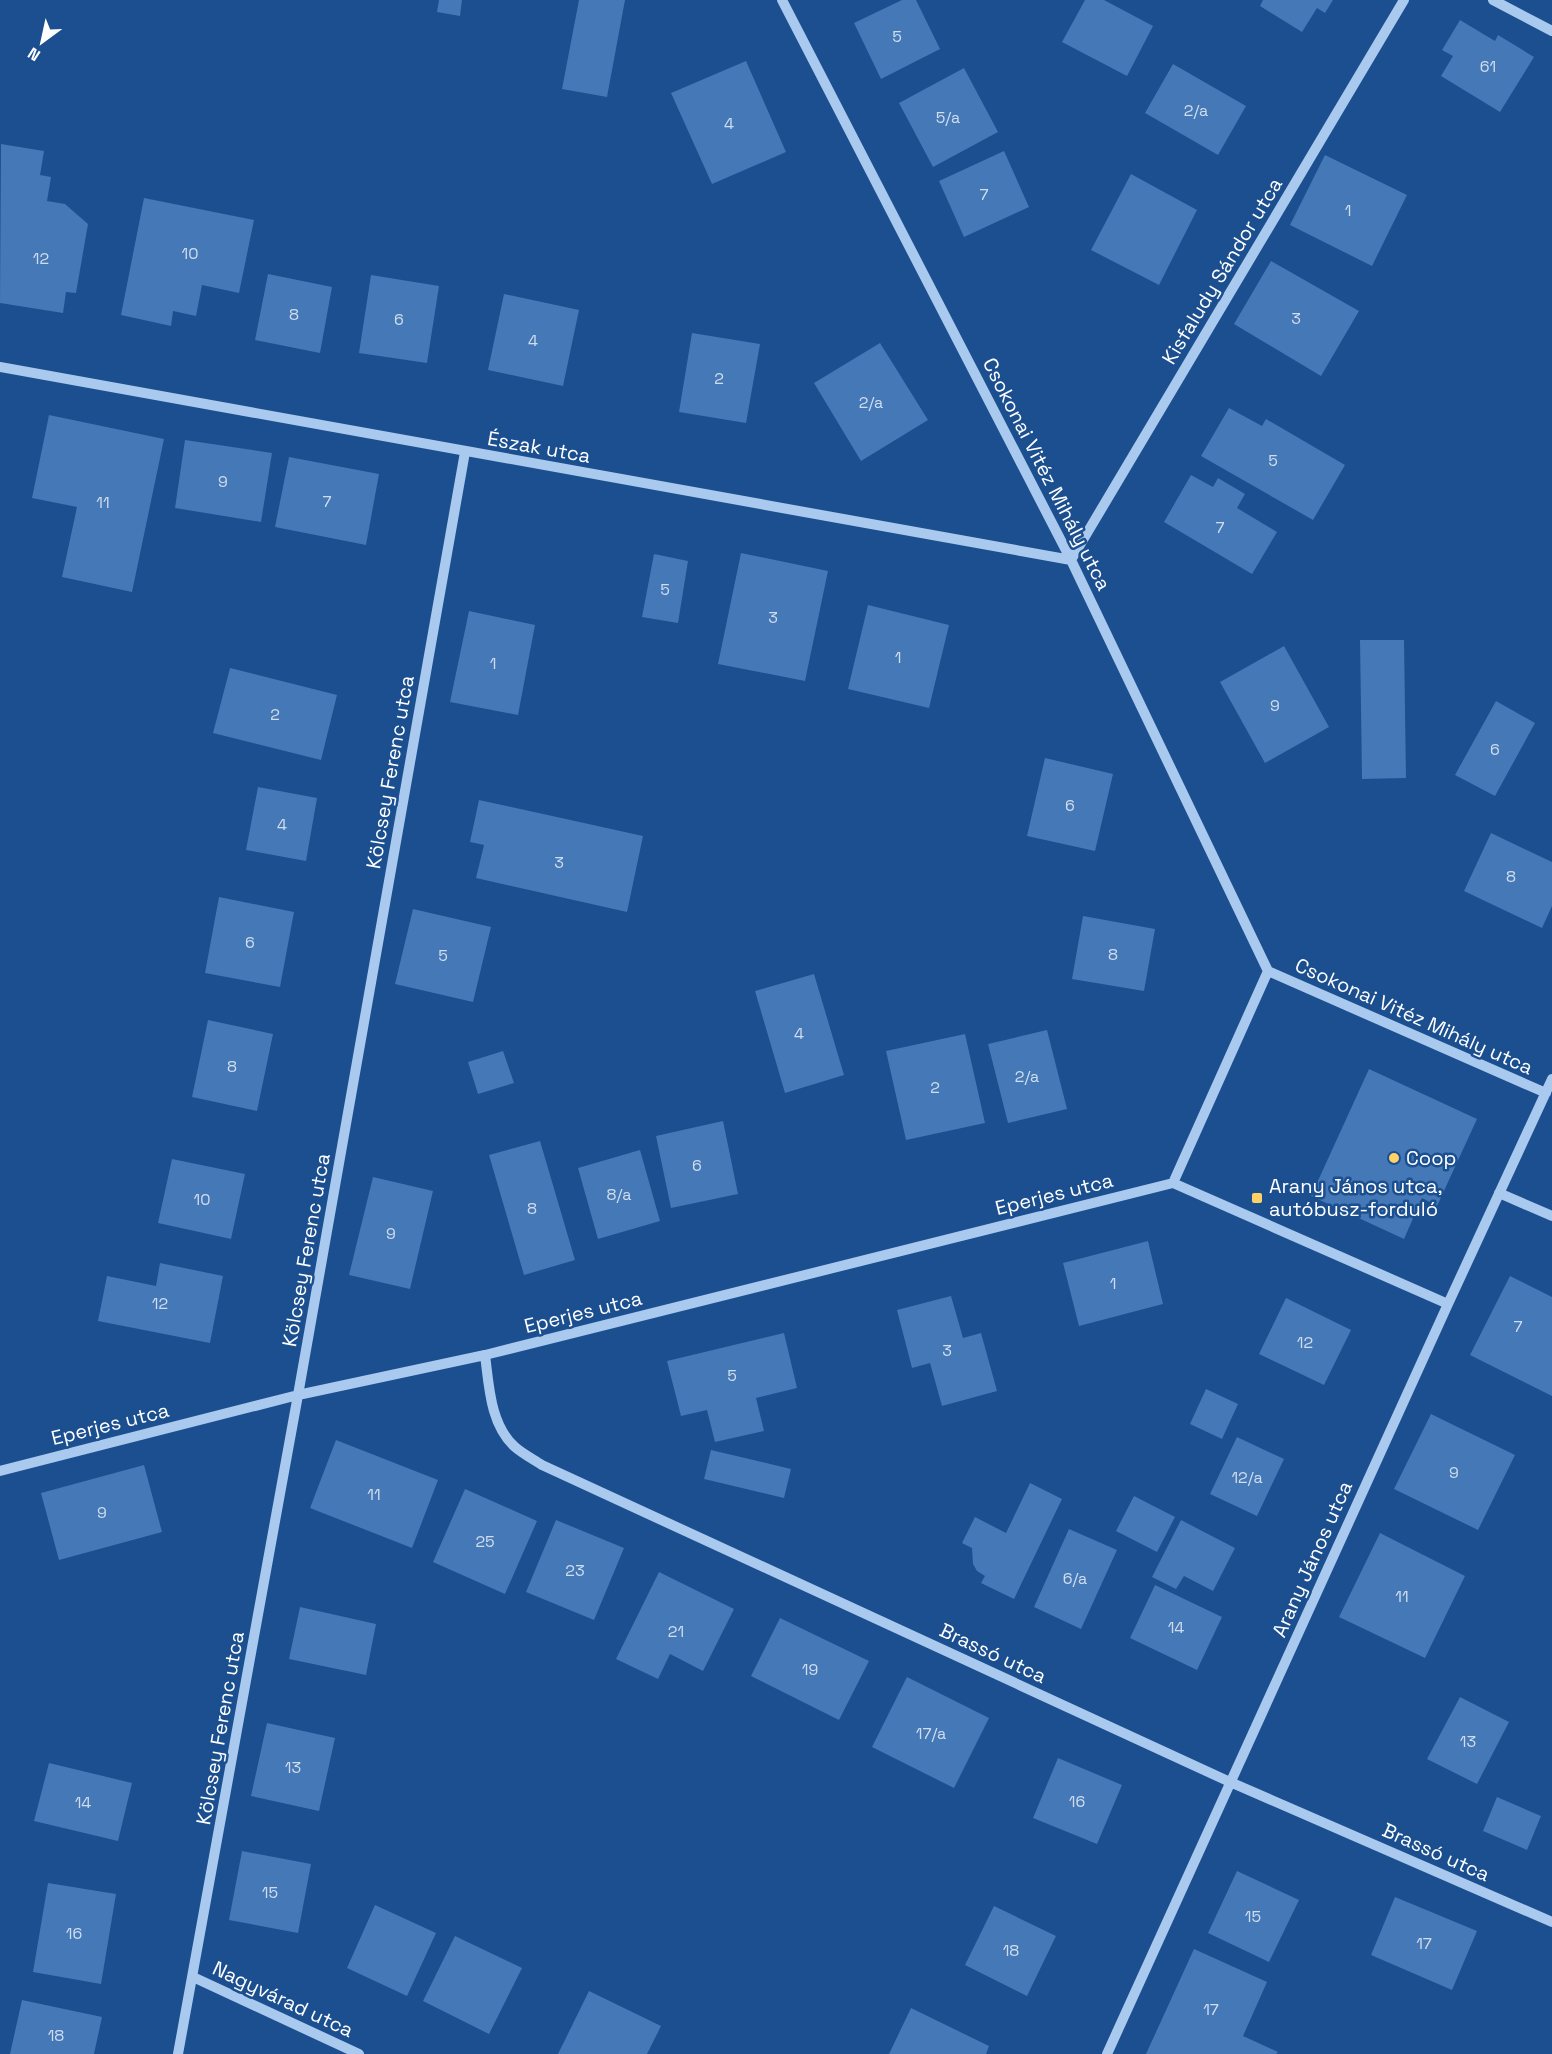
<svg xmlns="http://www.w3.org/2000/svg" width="1552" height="2054" viewBox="0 0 1552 2054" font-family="'Space Grotesk',sans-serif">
	<rect width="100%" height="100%" fill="#1b4f8f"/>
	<path fill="#4478b7" d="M 439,0 L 462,0 L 460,16 L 437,12 Z
		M 579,0 L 625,0 L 607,97 L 562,89 Z
		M 902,0 L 916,0 L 940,49 L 881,79 L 854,23 Z
		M 1085,0 L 1104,0 L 1153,26 L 1127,76 L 1062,42 Z
		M 1263,0 L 1333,0 L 1325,13 L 1317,8 L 1302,32 L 1260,6 Z
		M 1460,20 L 1495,41 L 1498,35 L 1534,57 L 1500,112 L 1441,76 L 1453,56 L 1442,50 Z
		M 746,61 L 786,152 L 712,184 L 671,93 Z
		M 1173,64 L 1246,106 L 1218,155 L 1145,113 Z
		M 964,68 L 998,132 L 933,167 L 899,103 Z
		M 1,144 L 44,151 L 40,175 L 51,177 L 47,201 L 65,204 L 88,224 L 76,293 L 66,292 L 63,313 L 0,303 Z
		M 1004,151 L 1029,207 L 964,237 L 939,181 Z
		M 1325,155 L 1407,195 L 1372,266 L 1290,225 Z
		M 1131,174 L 1197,210 L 1159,285 L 1091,250 Z
		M 144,198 L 254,220 L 239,293 L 202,285 L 196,316 L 173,311 L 171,326 L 121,315 Z
		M 1271,261 L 1359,311 L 1321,376 L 1234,324 Z
		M 268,274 L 332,287 L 320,353 L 255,340 Z
		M 371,275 L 439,286 L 427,363 L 359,353 Z
		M 504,294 L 579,310 L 563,386 L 488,370 Z
		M 692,333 L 760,344 L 746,423 L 679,412 Z
		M 880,343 L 928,420 L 861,461 L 814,383 Z
		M 1229,408 L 1262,426 L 1266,419 L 1345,465 L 1313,520 L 1201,456 Z
		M 49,415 L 164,439 L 132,592 L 62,577 L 77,507 L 32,498 Z
		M 185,440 L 272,453 L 261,522 L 175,508 Z
		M 289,457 L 379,474 L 366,545 L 275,527 Z
		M 1191,475 L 1213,487 L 1218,478 L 1245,494 L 1237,508 L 1277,532 L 1252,574 L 1164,522 Z
		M 741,553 L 828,571 L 805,681 L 718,664 Z
		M 654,554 L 688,561 L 678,623 L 642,617 Z
		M 868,605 L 949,625 L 929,708 L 848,689 Z
		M 469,611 L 535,625 L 518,715 L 450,702 Z
		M 1360,640 L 1404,640 L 1406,778 L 1362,779 Z
		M 1284,646 L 1329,727 L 1265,763 L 1220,682 Z
		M 230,668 L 337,695 L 321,760 L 213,733 Z
		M 1496,701 L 1535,723 L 1495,796 L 1455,775 Z
		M 1045,758 L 1113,774 L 1095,851 L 1027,836 Z
		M 258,787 L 317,798 L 306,861 L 246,850 Z
		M 479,800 L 643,836 L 627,912 L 476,878 L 484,845 L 470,842 Z
		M 1491,833 L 1552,862 L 1552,906 L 1542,928 L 1464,891 Z
		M 219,897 L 294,912 L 280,987 L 205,973 Z
		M 413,909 L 491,927 L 473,1002 L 395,984 Z
		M 1083,916 L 1155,929 L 1144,991 L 1072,979 Z
		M 814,974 L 844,1075 L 785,1093 L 755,991 Z
		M 208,1020 L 273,1034 L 257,1111 L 192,1097 Z
		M 1047,1030 L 1067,1109 L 1008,1123 L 988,1044 Z
		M 965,1034 L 985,1123 L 906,1140 L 886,1051 Z
		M 503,1051 L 514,1083 L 478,1094 L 468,1062 Z
		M 1369,1069 L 1477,1119 L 1437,1206 L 1422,1198 L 1404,1239 L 1311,1196 Z
		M 723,1121 L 738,1194 L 671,1208 L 656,1136 Z
		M 540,1141 L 575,1260 L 524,1275 L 489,1155 Z
		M 640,1150 L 660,1221 L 598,1239 L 578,1168 Z
		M 172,1159 L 245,1174 L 231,1239 L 158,1223 Z
		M 373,1177 L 433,1191 L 410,1289 L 349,1275 Z
		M 1148,1241 L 1163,1304 L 1079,1326 L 1063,1263 Z
		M 160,1263 L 223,1276 L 210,1343 L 98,1321 L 107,1276 L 156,1286 Z
		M 1510,1276 L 1552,1297 L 1552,1396 L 1470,1355 Z
		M 951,1296 L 963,1338 L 981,1333 L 997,1391 L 942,1406 L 930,1363 L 912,1368 L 897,1310 Z
		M 1286,1298 L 1351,1330 L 1324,1385 L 1259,1354 Z
		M 784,1333 L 797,1388 L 756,1398 L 764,1431 L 715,1442 L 707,1410 L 681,1416 L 667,1361 Z
		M 1206,1389 L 1238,1404 L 1222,1439 L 1190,1424 Z
		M 1431,1414 L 1515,1455 L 1478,1530 L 1394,1489 Z
		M 1237,1437 L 1284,1459 L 1257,1516 L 1210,1494 Z
		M 336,1440 L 438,1480 L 412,1548 L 310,1508 Z
		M 711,1450 L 791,1469 L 784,1498 L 704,1479 Z
		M 144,1465 L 162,1532 L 59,1560 L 41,1493 Z
		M 1030,1483 L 1062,1499 L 1014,1599 L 981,1583 L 985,1576 L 977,1571 L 973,1564 L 972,1548 L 962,1543 L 975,1517 L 1006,1533 Z
		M 465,1489 L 537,1521 L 505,1594 L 433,1562 Z
		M 1134,1496 L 1175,1517 L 1157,1552 L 1116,1531 Z
		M 556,1520 L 624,1548 L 594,1620 L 526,1592 Z
		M 1181,1520 L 1235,1548 L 1213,1591 L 1184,1576 L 1176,1589 L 1152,1577 Z
		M 1069,1529 L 1117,1550 L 1081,1629 L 1034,1607 Z
		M 1380,1533 L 1465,1576 L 1425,1658 L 1339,1617 Z
		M 659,1572 L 734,1609 L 703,1671 L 670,1654 L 658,1679 L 616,1659 Z
		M 1155,1585 L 1222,1617 L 1197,1670 L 1130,1638 Z
		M 300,1607 L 376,1624 L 366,1675 L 289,1659 Z
		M 780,1618 L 869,1661 L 839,1720 L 751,1676 Z
		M 907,1677 L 989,1718 L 954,1788 L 872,1747 Z
		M 1460,1697 L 1509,1722 L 1477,1784 L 1427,1759 Z
		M 267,1723 L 335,1738 L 319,1811 L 251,1796 Z
		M 1058,1758 L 1122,1785 L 1097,1844 L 1033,1818 Z
		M 49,1763 L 132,1783 L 118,1841 L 34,1821 Z
		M 1497,1797 L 1541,1816 L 1527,1850 L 1483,1831 Z
		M 242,1851 L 311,1864 L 298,1933 L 229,1920 Z
		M 1237,1871 L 1299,1900 L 1269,1962 L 1208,1933 Z
		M 48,1883 L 116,1894 L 101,1984 L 33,1972 Z
		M 1395,1897 L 1477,1931 L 1452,1990 L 1371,1955 Z
		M 375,1905 L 436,1933 L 407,1996 L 347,1968 Z
		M 994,1906 L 1056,1936 L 1027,1996 L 965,1965 Z
		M 455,1936 L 522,1968 L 489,2034 L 423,2001 Z
		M 1194,1949 L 1267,1982 L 1243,2036 L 1278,2052 L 1276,2054 L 1146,2054 Z
		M 589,1991 L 661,2026 L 647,2054 L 558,2054 Z
		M 22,2000 L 102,2017 L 94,2054 L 10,2054 Z
		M 911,2008 L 989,2046 L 986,2054 L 889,2054 Z"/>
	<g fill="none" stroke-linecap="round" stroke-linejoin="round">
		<path stroke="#a9c9ee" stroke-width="10" d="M 782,0 L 1071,560 L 1268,971 L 1546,1093
			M 1493,0 L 1552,31
			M 0,367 L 1071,560
			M 1071,560 L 1404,0
			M 1268,971 L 1173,1183 L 1448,1304
			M 1499,1193 L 1552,1216
			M 485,1355 C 489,1385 490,1425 515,1447 C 523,1454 533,1459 542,1465 L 1230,1782 L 1552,1922
			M 0,1471 L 298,1395 L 485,1355 L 1173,1183
			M 193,1977 L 359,2054
			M 178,2054 L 298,1395 L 465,452
			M 1107,2054 L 1448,1304 L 1552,1079"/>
	</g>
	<g fill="#ffd166" stroke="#1b4f8f" stroke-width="2">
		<circle cx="1394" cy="1158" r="6"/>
		<rect x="1251" y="1192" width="12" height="12" rx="3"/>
	</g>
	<g text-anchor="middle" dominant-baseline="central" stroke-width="5" stroke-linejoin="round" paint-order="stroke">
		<g font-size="16" fill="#d0dded">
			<text x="897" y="36">5</text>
			<text x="1488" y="66">61</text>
			<text x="1196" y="110">2/a</text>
			<text x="948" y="117">5/a</text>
			<text x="729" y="123">4</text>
			<text x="984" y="194">7</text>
			<text x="1348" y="210">1</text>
			<text x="190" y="253">10</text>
			<text x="41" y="258">12</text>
			<text x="294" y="314">8</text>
			<text x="1296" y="318">3</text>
			<text x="399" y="319">6</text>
			<text x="533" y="340">4</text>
			<text x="719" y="378">2</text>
			<text x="871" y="402">2/a</text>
			<text x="1273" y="460">5</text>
			<text x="223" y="481">9</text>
			<text x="327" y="501">7</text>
			<text x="103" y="502">11</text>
			<text x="1220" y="527">7</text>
			<text x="665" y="589">5</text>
			<text x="773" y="617">3</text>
			<text x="898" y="657">1</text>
			<text x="493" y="663">1</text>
			<text x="1275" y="705">9</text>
			<text x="275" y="714">2</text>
			<text x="1495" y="749">6</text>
			<text x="1070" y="805">6</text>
			<text x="282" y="824">4</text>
			<text x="559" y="862">3</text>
			<text x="1511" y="876">8</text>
			<text x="250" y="942">6</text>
			<text x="1113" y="954">8</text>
			<text x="443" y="955">5</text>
			<text x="799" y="1033">4</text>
			<text x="232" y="1066">8</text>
			<text x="1027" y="1076">2/a</text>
			<text x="935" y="1087">2</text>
			<text x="697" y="1165">6</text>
			<text x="619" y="1194">8/a</text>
			<text x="202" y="1199">10</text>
			<text x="532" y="1208">8</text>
			<text x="391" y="1233">9</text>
			<text x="1113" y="1283">1</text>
			<text x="160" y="1303">12</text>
			<text x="1518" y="1326">7</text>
			<text x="1305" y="1342">12</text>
			<text x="947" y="1350">3</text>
			<text x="732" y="1375">5</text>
			<text x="1454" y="1472">9</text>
			<text x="1247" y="1477">12/a</text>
			<text x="374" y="1494">11</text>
			<text x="102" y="1512">9</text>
			<text x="485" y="1541">25</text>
			<text x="575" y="1570">23</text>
			<text x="1075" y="1578">6/a</text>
			<text x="1402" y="1596">11</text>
			<text x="1176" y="1627">14</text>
			<text x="676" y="1631">21</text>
			<text x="810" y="1669">19</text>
			<text x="931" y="1733">17/a</text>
			<text x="1468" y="1741">13</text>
			<text x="293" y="1767">13</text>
			<text x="1077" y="1801">16</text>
			<text x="83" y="1802">14</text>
			<text x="270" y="1892">15</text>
			<text x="1253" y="1916">15</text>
			<text x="74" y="1933">16</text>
			<text x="1424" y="1943">17</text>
			<text x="1011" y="1950">18</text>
			<text x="1211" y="2009">17</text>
			<text x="56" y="2035">18</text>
		</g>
		<g font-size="20" fill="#fff" stroke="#1b4f8f">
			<text transform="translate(1222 271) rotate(-59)">Kisfaludy Sándor utca</text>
			<text transform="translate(539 447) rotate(10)">Észak utca</text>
			<text transform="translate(1047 474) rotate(63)">Csokonai Vitéz Mihály utca</text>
			<text transform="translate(390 772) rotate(-80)">Kölcsey Ferenc utca</text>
			<text transform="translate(1414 1016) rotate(24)">Csokonai Vitéz Mihály utca</text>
			<text transform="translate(1054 1194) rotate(-14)">Eperjes utca</text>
			<text transform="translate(306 1250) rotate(-80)">Kölcsey Ferenc utca</text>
			<text transform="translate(583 1312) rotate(-14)">Eperjes utca</text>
			<text transform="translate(110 1424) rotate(-14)">Eperjes utca</text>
			<text transform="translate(1312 1559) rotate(-66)">Arany János utca</text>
			<text transform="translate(993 1653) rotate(25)">Brassó utca</text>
			<text transform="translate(220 1728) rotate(-80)">Kölcsey Ferenc utca</text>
			<text transform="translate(1436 1852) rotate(24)">Brassó utca</text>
			<text transform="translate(283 1999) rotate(25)">Nagyvárad utca</text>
		</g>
		<g font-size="20" fill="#fff" stroke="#1b4f8f" text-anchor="start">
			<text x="1406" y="1158">Coop</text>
			<text x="1269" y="1186">Arany János utca,<tspan x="1269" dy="23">autóbusz-forduló</tspan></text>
		</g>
	</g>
	<g transform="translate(42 42) rotate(213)" stroke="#1b4f8f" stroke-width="4.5" paint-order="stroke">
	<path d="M0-4.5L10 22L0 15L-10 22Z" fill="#ffffff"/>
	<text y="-9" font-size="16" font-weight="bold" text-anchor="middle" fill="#ffffff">N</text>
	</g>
</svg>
